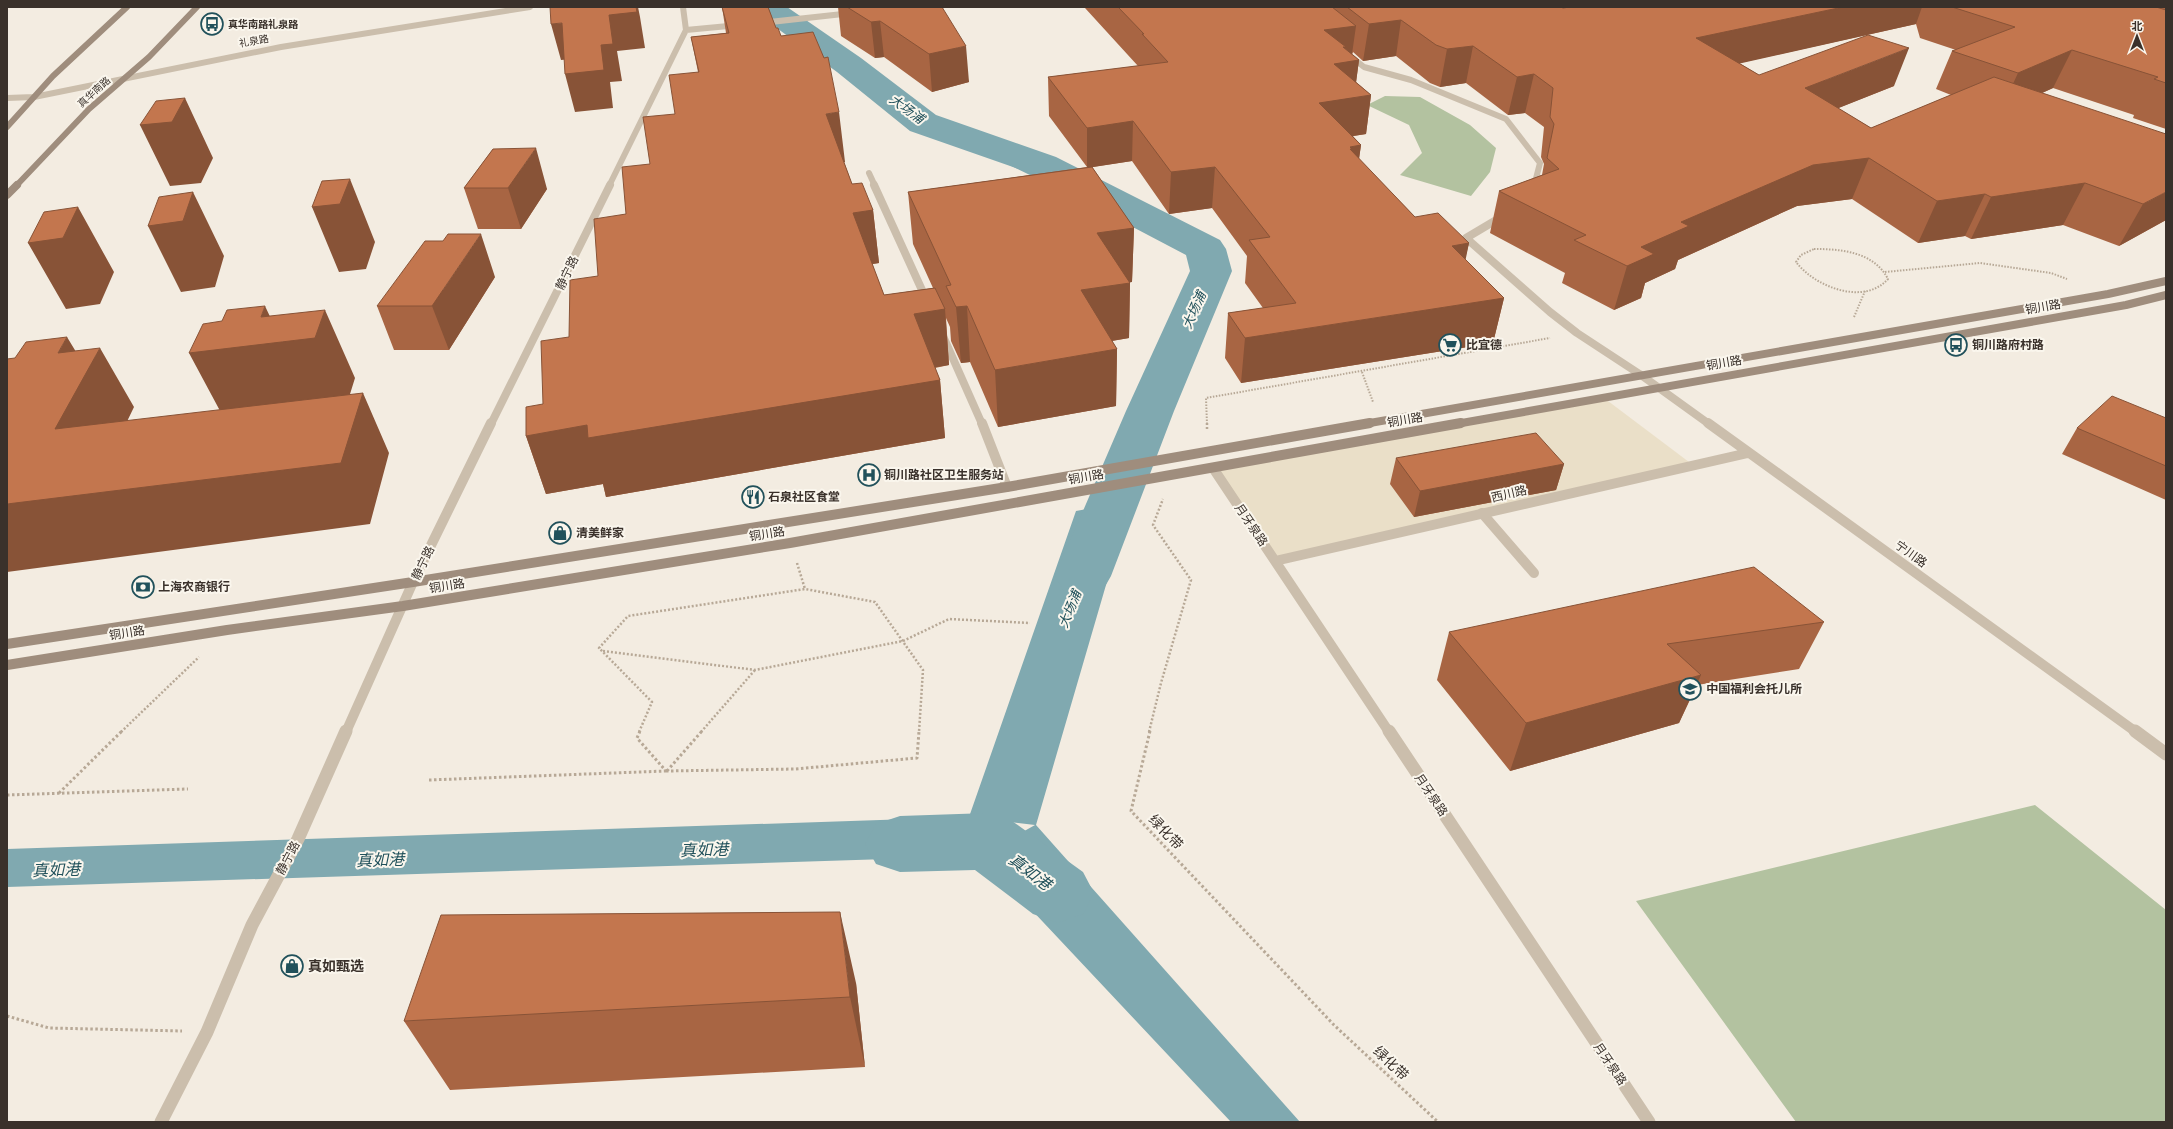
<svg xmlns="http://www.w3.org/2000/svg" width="2173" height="1129" viewBox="0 0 2173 1129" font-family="'Roboto Condensed','Noto Sans SC',sans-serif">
	<rect width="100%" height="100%" fill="#f3ece1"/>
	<path fill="#b3c2a0" d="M 1385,96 L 1420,97 L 1470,125 L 1496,148 L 1490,172 L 1471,196 L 1400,175 L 1422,153 L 1409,125 L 1367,105 Z
		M 2035,805 L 2166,910 L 2166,1122 L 1796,1122 L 1636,901 Z"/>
	<path fill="#eadfc8" d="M 1604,398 L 1693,465 L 1275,561 L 1213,468 Z"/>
	<path fill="#80a9b0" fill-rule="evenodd" d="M 804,24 L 864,64 L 968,139 L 1043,165 L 1205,249 L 1227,278 L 1173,406 L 1137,442 L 1118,446 L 1133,405 L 1208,278 L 1188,252 L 923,123 L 782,26 Z
		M 1136,500 L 1113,561 L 1036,825 L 1300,1122 L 1231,1122 L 981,856 L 7,887 L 7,849 L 969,817 L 1076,511 ZM 970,817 L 1035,825 L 982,855 Z"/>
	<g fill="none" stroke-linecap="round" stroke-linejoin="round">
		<path fill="#80a9b0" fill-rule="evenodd" d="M 752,7 L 787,7 L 861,58 L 936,115 L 1056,157 L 1220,240 L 1226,249 L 1232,271 L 1174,411 L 1111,576 L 1103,590 L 1083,595 L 1063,590 L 1055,576 L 1126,411 L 1190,271 L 1186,255 L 1030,173 L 910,131 L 837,72 L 756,13 Z
			M 988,813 L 1012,821 L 1083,872 L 1094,893 L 1083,914 L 1058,923 L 1033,914 L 975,870 L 900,872 L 876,864 L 865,844 L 876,824 L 900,816 Z"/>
		<path stroke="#b7a896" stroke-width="2" stroke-dasharray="1.5 1.5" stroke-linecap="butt" d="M 1814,249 C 1842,249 1874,252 1888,279 C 1864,306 1815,287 1796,262 L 1801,255 Z
			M 1885,272 L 1980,263 L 2051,273 L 2067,279
			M 1854,317 L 1865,291
			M 1362,372 L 1373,402
			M 1207,424 L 1206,398 L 1550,338"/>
		<path stroke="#b7a896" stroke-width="2.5" stroke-dasharray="2 2" stroke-linecap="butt" d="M 1207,423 L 1207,431
			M 797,563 L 805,589
			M 603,651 L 755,670 L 903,641 L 949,619 L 1030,623
			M 121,732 L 199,657
			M 639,732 L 652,702 L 599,648 L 628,616 L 805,589 L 875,602 L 923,670 L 919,732
			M 701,732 L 755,670
			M 1149,732 L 1161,683 L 1191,580 L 1153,525 L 1163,499"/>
		<path stroke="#b7a896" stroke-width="3" stroke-dasharray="2.5 2.5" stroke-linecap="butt" d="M 640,731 L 637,738 L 666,771
			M 1150,731 L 1131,811 L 1334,1025 L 1438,1122
			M 666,771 L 795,769 L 917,758 L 919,731
			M 667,771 L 702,731
			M 429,780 L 666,771
			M 59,793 L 122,731
			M 7,795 L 188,789
			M 7,1016 L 49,1028 L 182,1031"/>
		<path stroke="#cbbeac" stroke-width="6" d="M 1349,55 L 1364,67 L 1411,80 L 1506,119 L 1540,163 L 1534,186
			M 869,173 L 875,186"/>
		<path stroke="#cbbeac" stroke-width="8" d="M 874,185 L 927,301
			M 1533,190 L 1534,185
			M 1503,216 L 1466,238 L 1550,312 L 1577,333 L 1641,375
			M 943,336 L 982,424"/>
		<path stroke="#cbbeac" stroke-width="10" d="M 982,423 L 1007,487
			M 1482,513 L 1534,573"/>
		<path stroke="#cbbeac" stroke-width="6" d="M 761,23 L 852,13
			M 686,30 L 739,25
			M 7,98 L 34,97 L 281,47 L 530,7
			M 609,186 L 686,30 L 683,7"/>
		<path stroke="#cbbeac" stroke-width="8" d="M 1641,375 L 1709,424
			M 491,424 L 610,185"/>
		<path stroke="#cbbeac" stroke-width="10" d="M 1708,423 L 2136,732
			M 1213,468 L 1389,732
			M 1275,561 L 1748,453
			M 346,732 L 413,582 L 491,423"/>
		<path stroke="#cbbeac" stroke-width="13" d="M 1389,731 L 1649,1122
			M 2135,731 L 2166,754
			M 161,1122 L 207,1032 L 252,925 L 298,839 L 346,731"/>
		<path stroke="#9f8d7d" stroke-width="6" d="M 7,127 L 53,76 L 127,7
			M 16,186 L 89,109 L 149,57 L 197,7"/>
		<path stroke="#9f8d7d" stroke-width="8" d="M 7,195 L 17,185
			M 1364,424 L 2108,294 L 2166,281
			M 1456,424 L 2126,305 L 2166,295"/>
		<path stroke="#9f8d7d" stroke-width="10" d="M 7,644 L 413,582 L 1007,487 L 1370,423
			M 7,665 L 227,630 L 403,606 L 790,543 L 1461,423"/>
	</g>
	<path fill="#a86543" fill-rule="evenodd" d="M 722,7 L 768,7 L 776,28 L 781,36 L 845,162 L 844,162 L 852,184 L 873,210 L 879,263 L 872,264 L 884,295 L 933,288 L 913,244 L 908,192 L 1087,167 L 1049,116 L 1048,77 L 1138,66 L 1085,8 L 1085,7 L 1561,7 L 1563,8 L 1570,7 L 2166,7 L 2166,129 L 2133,118 L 2134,115 L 2053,88 L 2042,93 L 2166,220 L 2119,246 L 2063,225 L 1971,239 L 1965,236 L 1918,243 L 1852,199 L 1797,206 L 1678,260 L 1675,269 L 1645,283 L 1641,298 L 1614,310 L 1562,283 L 1565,273 L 1490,233 L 1499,191 L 1542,175 L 1544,164 L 1541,157 L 1544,127 L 1525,113 L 1508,115 L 1466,83 L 1440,87 L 1430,83 L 1396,56 L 1363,61 L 1353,52 L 1352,55 L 1359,60 L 1356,82 L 1371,95 L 1366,134 L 1353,136 L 1361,145 L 1359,159 L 1415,217 L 1469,243 L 1465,259 L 1504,298 L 1493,343 L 1241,383 L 1225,358 L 1228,313 L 1263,308 L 1245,283 L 1247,256 L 1212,208 L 1169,214 L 1132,161 L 1092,167 L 1134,228 L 1132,282 L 1130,282 L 1129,338 L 1112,341 L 1117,349 L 1116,406 L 998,427 L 970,362 L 961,363 L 951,341 L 950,327 L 946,318 L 949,365 L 935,368 L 940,380 L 945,438 L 606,497 L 603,484 L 546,494 L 526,436 L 543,404 L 569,337 L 598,276 L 650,164 L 675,114 L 698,72 L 691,37 L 726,33 ZM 1916,24 L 1920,38 L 1956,50 L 1952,51 L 1936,89 L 1951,95 L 1871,128 L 1838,108 L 1894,86 L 1759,75 L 1739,63 Z
		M 838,7 L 942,7 L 969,82 L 932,92 L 884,57 L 875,58 L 841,36 Z
		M 493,149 L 547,189 L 521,229 L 478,229 L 464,188 Z
		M 495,277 L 449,350 L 394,350 L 377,306 Z
		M 2166,418 L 2166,500 L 2062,454 L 2077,428 Z
		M 1396,458 L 1564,464 L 1556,490 L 1414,517 L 1390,484 Z
		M 1824,622 L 1799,669 L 1697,685 L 1679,723 L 1510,771 L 1437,680 L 1449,632 Z
		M 856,983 L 865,1067 L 450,1090 L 404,1021 Z"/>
	<path fill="#885337" d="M 636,7 L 638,7 L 640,17 L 645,48 L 617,51 L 622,81 L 610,82 L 613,108 L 575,112 L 565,74 L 601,45 L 609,15 Z
		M 1843,7 L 1922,7 L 1916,24 L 1684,76 L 1696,38 Z
		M 1401,20 L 1396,56 L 1363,61 L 1369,24 Z
		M 880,21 L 884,57 L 875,58 L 871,22 Z
		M 562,23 L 572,59 L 561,60 L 551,24 Z
		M 1356,26 L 1351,61 L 1359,60 L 1354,98 L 1371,95 L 1366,134 L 1315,142 L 1324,30 Z
		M 966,46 L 969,82 L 932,92 L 929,54 Z
		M 1473,46 L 1466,83 L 1440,87 L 1447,49 Z
		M 1909,48 L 1894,86 L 1791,127 L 1805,88 Z
		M 2072,50 L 2053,88 L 2000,112 L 2018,73 Z
		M 1534,74 L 1525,113 L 1508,115 L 1517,77 Z
		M 185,98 L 213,158 L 201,183 L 170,186 L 140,125 Z
		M 839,112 L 845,162 L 832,164 L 826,114 Z
		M 1133,121 L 1132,161 L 1087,168 L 1087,128 Z
		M 1361,145 L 1355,186 L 1350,147 Z
		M 536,148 L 547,189 L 521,229 L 508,188 Z
		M 1869,158 L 1852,199 L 1797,206 L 1678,260 L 1675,269 L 1645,283 L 1641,298 L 1614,310 L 1627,266 L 1641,247 L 1681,222 L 1813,165 Z
		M 1215,167 L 1212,208 L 1169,214 L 1171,172 Z
		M 350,179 L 375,242 L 366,269 L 339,272 L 312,207 Z
		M 2085,183 L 2063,225 L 1971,239 L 1991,197 Z
		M 193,192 L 224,256 L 215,287 L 181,292 L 148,226 Z
		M 2166,192 L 2166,220 L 2119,246 L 2143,204 Z
		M 1985,194 L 1965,236 L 1918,243 L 1937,201 Z
		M 78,207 L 114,272 L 100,304 L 66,309 L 28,243 Z
		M 873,210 L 879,263 L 860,266 L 853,213 Z
		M 1134,228 L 1132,282 L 1097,287 L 1097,233 Z
		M 481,234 L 495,277 L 449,350 L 432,306 Z
		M 1469,243 L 1460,287 L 1452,246 Z
		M 1130,283 L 1129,338 L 1081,346 L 1081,290 Z
		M 1504,298 L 1493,343 L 1241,383 L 1245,338 Z
		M 265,306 L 282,342 L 325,310 L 355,378 L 346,407 L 226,422 L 189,353 L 261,317 Z
		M 967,306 L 970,362 L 961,363 L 956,307 Z
		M 945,309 L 949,365 L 919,370 L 914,314 Z
		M 67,337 L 87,370 L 100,348 L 134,407 L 94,490 L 55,429 L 58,353 Z
		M 1117,349 L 1116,406 L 998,427 L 995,370 Z
		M 940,380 L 945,438 L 606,497 L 603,484 L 546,494 L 526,436 L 587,425 Z
		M 363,393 L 389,453 L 370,524 L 7,572 L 7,504 Z
		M 1564,464 L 1556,490 L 1414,517 L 1420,491 Z
		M 1701,675 L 1679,723 L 1510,771 L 1526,723 Z
		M 840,912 L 856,983 L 865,1067 L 850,997 Z"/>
	<path fill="#c3764e" stroke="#885337" d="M 550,7 L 636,7 L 637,12 L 609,15 L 613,44 L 601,45 L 604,70 L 565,74 L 562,23 L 551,24 Z
		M 722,7 L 768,7 L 776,28 L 778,28 L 781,36 L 813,32 L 824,58 L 828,57 L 839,112 L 826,114 L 852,184 L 862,183 L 873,210 L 853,213 L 884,295 L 935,288 L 945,309 L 914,314 L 940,380 L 588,438 L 587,425 L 526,436 L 526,407 L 543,404 L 541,341 L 569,337 L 570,280 L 598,276 L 594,219 L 626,214 L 622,167 L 650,164 L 643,117 L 675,114 L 669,75 L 699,72 L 691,37 L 729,33 Z
		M 847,7 L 942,7 L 966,46 L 929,54 L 880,21 L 871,22 Z
		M 1118,7 L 1332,7 L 1356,26 L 1324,30 L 1346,47 L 1343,47 L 1359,60 L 1334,64 L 1371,95 L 1319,103 L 1361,145 L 1350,147 L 1352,149 L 1350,149 L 1415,217 L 1438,213 L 1469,243 L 1452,246 L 1504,298 L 1245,338 L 1228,313 L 1296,303 L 1249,240 L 1270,237 L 1215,167 L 1171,172 L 1133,121 L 1087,128 L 1048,77 L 1168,62 L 1142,34 L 1144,34 Z
		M 1347,7 L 1561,7 L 1563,8 L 1570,7 L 1843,7 L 1696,38 L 1759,75 L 1868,35 L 1909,48 L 1805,88 L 1871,128 L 1994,77 L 2166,134 L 2166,192 L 2143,204 L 2085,183 L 1991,197 L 1985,194 L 1937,201 L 1869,158 L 1813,165 L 1681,222 L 1689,226 L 1641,247 L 1654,254 L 1627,266 L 1574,240 L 1586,235 L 1499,191 L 1559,169 L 1547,158 L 1554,124 L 1550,117 L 1553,88 L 1534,74 L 1517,77 L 1473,46 L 1447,49 L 1436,45 L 1401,20 L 1369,24 Z
		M 1952,7 L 2156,7 L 2166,10 L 2166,83 L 2154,79 L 2158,77 L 2072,50 L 2018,73 L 1952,51 L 2015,27 Z
		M 185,98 L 172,122 L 140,125 L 156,101 Z
		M 536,148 L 508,188 L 464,188 L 493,149 Z
		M 1092,167 L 1134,228 L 1097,233 L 1130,283 L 1081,290 L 1117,349 L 995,370 L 967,306 L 956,307 L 946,286 L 951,285 L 908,192 Z
		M 350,179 L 340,204 L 312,207 L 322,181 Z
		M 193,192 L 183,221 L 148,226 L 159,197 Z
		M 78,207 L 63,238 L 28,243 L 44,212 Z
		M 448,234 L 481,234 L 432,306 L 377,306 L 425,241 L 443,241 Z
		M 265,306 L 261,317 L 325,310 L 315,338 L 189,353 L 203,324 L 222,321 L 227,310 Z
		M 67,337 L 58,353 L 100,348 L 55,429 L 363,393 L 341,463 L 7,504 L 7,359 L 15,358 L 26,342 Z
		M 2112,396 L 2166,418 L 2166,466 L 2077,428 Z
		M 1536,433 L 1564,464 L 1420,491 L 1396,458 Z
		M 1754,567 L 1824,622 L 1667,644 L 1701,675 L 1526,723 L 1449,632 Z
		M 840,912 L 850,997 L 404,1021 L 441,915 Z"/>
	<defs>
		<g id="bus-ring" transform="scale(1.15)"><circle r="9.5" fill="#faf6ed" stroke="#21515b" stroke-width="1.5"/><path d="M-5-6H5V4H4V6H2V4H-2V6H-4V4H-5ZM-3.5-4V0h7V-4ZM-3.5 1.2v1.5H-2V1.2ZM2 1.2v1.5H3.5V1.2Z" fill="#21515b"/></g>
		<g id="supermarket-ring" transform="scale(1.15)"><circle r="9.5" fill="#faf6ed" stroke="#21515b" stroke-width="1.5"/><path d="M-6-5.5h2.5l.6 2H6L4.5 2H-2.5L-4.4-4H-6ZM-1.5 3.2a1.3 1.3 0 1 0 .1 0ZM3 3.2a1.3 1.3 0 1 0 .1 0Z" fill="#21515b"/></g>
		<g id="hospital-ring" transform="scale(1.15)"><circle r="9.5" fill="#faf6ed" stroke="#21515b" stroke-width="1.5"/><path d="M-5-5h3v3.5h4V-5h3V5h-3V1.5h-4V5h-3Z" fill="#21515b"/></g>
		<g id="restaurant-ring" transform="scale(1.15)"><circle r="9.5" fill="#faf6ed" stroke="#21515b" stroke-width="1.5"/><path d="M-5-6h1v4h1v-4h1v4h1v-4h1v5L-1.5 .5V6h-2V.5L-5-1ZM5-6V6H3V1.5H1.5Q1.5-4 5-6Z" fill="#21515b"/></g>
		<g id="shop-ring" transform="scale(1.15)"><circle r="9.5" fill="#faf6ed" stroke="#21515b" stroke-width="1.5"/><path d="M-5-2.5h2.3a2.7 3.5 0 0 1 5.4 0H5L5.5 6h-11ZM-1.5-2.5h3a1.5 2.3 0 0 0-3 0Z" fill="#21515b"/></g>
		<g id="bank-ring" transform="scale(1.15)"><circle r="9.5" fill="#faf6ed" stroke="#21515b" stroke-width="1.5"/><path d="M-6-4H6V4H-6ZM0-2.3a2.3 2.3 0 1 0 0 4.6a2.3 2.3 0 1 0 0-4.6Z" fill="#21515b"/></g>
		<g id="school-ring" transform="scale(1.15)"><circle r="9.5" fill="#faf6ed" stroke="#21515b" stroke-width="1.5"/><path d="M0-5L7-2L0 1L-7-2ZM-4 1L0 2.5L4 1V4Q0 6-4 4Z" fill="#21515b"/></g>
	</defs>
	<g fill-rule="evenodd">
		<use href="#bus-ring" x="212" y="24"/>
		<use href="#supermarket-ring" x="1450" y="345"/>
		<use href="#bus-ring" x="1956" y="345"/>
		<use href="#hospital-ring" x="869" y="475"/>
		<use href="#restaurant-ring" x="753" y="497"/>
		<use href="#shop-ring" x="560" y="533"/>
		<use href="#bank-ring" x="143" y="587"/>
		<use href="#school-ring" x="1690" y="689"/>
		<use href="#shop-ring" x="292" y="966"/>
	</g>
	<g text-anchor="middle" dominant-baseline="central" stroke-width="4" stroke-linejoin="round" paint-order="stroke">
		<g font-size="10" font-weight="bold" fill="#3a312b" stroke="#faf6ed" text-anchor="start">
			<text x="228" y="24">真华南路礼泉路</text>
		</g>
		<g font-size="10" fill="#3a312b" stroke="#faf6ed">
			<text transform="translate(254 41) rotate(-10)">礼泉路</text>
			<text transform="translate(94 92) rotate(-42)">真华南路</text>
		</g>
		<g font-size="12" fill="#3a312b" stroke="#faf6ed">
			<text transform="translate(567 273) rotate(-64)">静宁路</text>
			<text transform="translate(2043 307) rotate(-10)">铜川路</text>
			<text transform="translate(1724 363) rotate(-10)">铜川路</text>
			<text transform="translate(1405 420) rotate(-10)">铜川路</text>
			<text transform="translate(1086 477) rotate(-10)">铜川路</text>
			<text transform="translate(1509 494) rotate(-13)">西川路</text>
			<text transform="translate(1251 525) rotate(56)">月牙泉路</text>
			<text transform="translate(767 534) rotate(-9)">铜川路</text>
			<text transform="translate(1911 554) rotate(36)">宁川路</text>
			<text transform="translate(423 563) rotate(-64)">静宁路</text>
			<text transform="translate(447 586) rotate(-9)">铜川路</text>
			<text transform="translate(127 633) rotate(-9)">铜川路</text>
			<text transform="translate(1431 795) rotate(56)">月牙泉路</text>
			<text transform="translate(288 858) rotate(-62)">静宁路</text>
			<text transform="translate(1610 1064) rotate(56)">月牙泉路</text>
		</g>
		<g font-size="12" font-weight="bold" fill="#3a312b" stroke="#faf6ed" text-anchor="start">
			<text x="1466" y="345">比宜德</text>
			<text x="1972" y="345">铜川路府村路</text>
			<text x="884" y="475">铜川路社区卫生服务站</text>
			<text x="768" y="497">石泉社区食堂</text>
			<text x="576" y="533">清美鲜家</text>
			<text x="158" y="587">上海农商银行</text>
			<text x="1706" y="689">中国福利会托儿所</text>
		</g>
		<g font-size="13" font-style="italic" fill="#21515b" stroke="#faf6ed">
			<text transform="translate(907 109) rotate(36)">大场浦</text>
			<text transform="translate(1194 310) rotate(-66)">大场浦</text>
			<text transform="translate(1070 609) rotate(-68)">大场浦</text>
		</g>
		<g font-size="14" fill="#3a312b" stroke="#faf6ed">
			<text transform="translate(1166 832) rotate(46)">绿化带</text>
			<text transform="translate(1391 1063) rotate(43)">绿化带</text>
		</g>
		<g font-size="14" font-weight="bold" fill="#3a312b" stroke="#faf6ed" text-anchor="start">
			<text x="308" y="966">真如甄选</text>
		</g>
		<g font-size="16" font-style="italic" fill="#21515b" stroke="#faf6ed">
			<text transform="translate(704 850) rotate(-2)">真如港</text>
			<text transform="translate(380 860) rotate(-2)">真如港</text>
			<text transform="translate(56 870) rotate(-2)">真如港</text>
			<text transform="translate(1030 872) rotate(37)">真如港</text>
		</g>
	</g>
	<rect width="2173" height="1129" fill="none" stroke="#3a312b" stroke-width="16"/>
	<g transform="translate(2137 36)" stroke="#faf6ed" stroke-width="3" paint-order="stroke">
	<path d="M0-3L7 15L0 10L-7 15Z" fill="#3a312b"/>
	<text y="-6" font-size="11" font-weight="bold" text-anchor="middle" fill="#3a312b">北</text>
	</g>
</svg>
